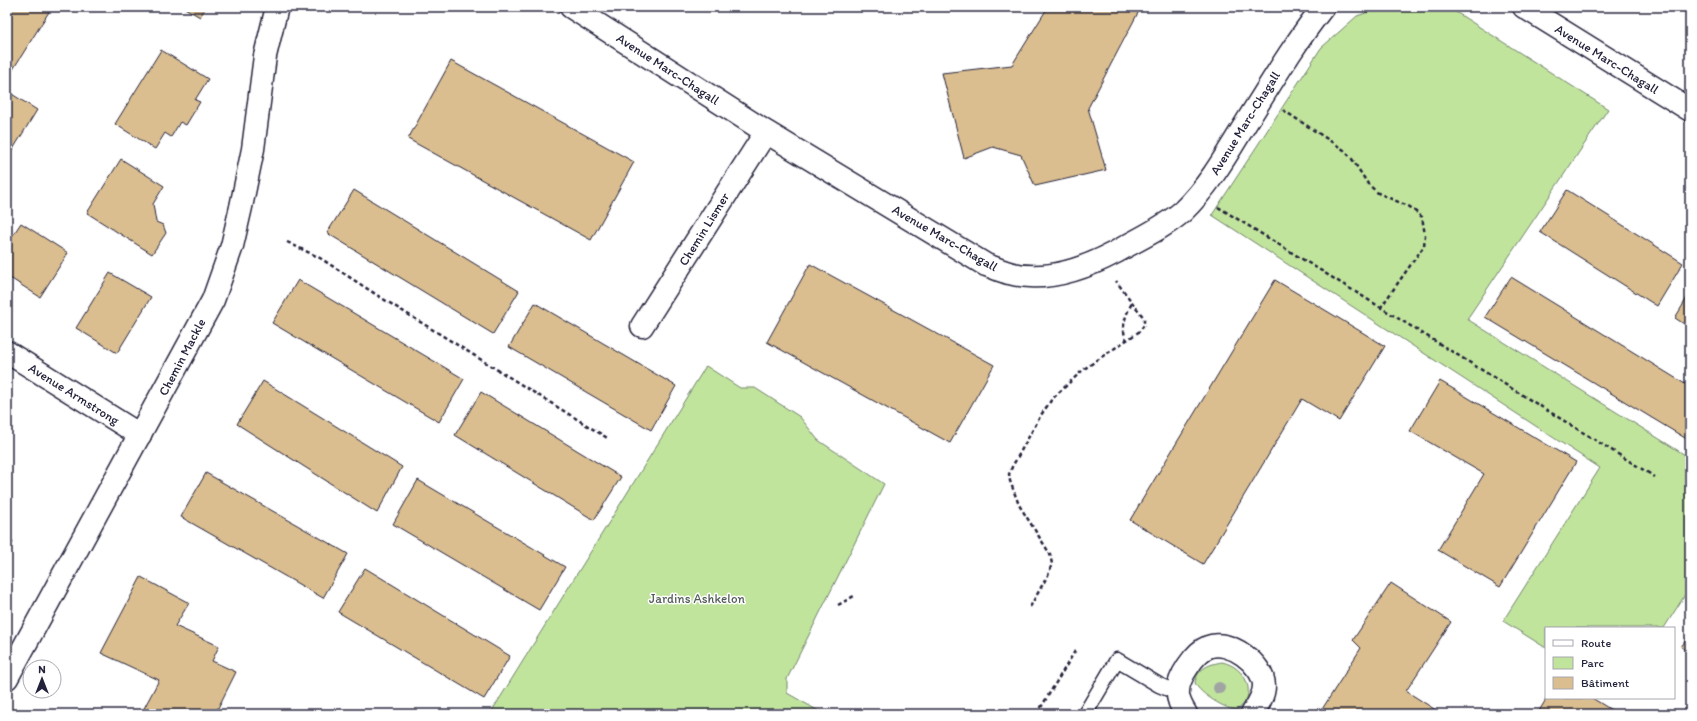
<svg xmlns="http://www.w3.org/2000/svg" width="1697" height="721" viewBox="0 0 1697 721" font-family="Itim,sans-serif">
	<rect width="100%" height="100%" fill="#fff"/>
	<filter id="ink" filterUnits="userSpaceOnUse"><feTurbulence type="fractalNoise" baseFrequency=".025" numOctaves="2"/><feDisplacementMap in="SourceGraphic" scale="8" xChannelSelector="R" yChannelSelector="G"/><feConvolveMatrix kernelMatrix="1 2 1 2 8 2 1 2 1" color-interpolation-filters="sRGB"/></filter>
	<g filter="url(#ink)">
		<path fill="#c1e49d" stroke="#72836c" d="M 1383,7 L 1448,7 L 1608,109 L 1467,319 L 1690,458 L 1690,587 L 1664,628 L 1546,628 L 1546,648 L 1503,621 L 1600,468 L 1212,215 L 1321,48 L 1357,16 Z
			M 706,366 L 740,388 L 755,388 L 800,417 L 818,440 L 884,484 L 787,679 L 787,693 L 824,714 L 490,714 Z
			M 1222,662 C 1246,667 1259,695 1237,710 C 1226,710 1199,693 1195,683 C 1197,668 1210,664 1222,662 Z"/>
		<path fill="#dbbe90" stroke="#22223b" d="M 7,7 L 52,7 L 12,71 L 7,68 Z
			M 183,7 L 206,7 L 200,17 Z
			M 1048,7 L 1141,7 L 1088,108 L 1106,170 L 1035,186 L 1021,155 L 993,147 L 964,158 L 942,73 L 1012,65 Z
			M 161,50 L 208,79 L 195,100 L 200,102 L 186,125 L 180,122 L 171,137 L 165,133 L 155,149 L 115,124 Z
			M 451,61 L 634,162 L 591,240 L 408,139 Z
			M 7,91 L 37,110 L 7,159 Z
			M 121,159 L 164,186 L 153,204 L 156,222 L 163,225 L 166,233 L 152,254 L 87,213 Z
			M 354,190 L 519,291 L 493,334 L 327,233 Z
			M 1567,190 L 1683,263 L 1657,306 L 1540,232 Z
			M 21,223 L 68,253 L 40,297 L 7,276 L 7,244 Z
			M 810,264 L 994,365 L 950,443 L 767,342 Z
			M 110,273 L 151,297 L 117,353 L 76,328 Z
			M 1511,277 L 1690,387 L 1690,441 L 1485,317 Z
			M 298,280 L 464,379 L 439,422 L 272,323 Z
			M 1275,280 L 1385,346 L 1339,421 L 1302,399 L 1203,564 L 1130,520 Z
			M 1690,293 L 1690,328 L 1675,318 Z
			M 535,303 L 676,386 L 651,430 L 509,347 Z
			M 263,381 L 402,467 L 377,513 L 237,424 Z
			M 1440,381 L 1576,462 L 1500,587 L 1438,550 L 1484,474 L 1410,431 Z
			M 481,392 L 621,477 L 594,520 L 455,435 Z
			M 206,473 L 348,554 L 323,598 L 181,517 Z
			M 418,480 L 565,567 L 539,610 L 393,524 Z
			M 7,539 L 13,542 L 7,553 Z
			M 365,568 L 510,656 L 484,699 L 338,612 Z
			M 141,577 L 189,603 L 175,626 L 219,646 L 212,661 L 236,672 L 215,714 L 141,714 L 159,680 L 101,653 Z
			M 1391,583 L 1451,622 L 1406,691 L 1442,714 L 1319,714 L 1361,648 L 1353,640 Z
			M 1690,634 L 1690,652 L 1681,647 Z
			M 1547,698 L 1592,698 L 1618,714 L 1537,714 Z"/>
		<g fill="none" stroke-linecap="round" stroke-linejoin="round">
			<g stroke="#22223b" stroke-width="17">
				<path id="service" d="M 1085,714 L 1117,660 L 1159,685 L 1178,693"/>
			</g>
			<g stroke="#22223b" stroke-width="25">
				<path id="minor" d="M 571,7 L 766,132 L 986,265 C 993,267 1001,271 1009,273 C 1045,283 1084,269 1116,252 C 1138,239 1164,228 1183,211 C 1209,186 1227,154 1246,123 C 1271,83 1294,44 1323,7
					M 1524,7 L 1690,110
					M 642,326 L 766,132
					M 7,352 L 140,435
					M 1186,714 C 1182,707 1177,700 1178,691 C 1178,678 1195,652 1208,647 C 1228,638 1264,664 1264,686 C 1264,696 1257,706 1252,714"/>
			</g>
			<g stroke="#22223b" stroke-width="25">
				<path id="tertiary" d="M 7,678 L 213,300 L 232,246 L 241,207 L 253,149 L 265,56 L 277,7"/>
			</g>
			<path stroke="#22223b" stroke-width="2.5" stroke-dasharray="4 3" stroke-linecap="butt" d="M 1283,110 L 1344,150 L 1352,159 L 1368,184 L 1378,193 L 1410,207 L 1422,217 L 1425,235 L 1424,246 L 1381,307
				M 1218,207 L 1655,477
				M 287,242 L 320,258 L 380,297 L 609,439
				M 1127,341 C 1120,328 1126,314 1132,303
				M 838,605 L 854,596
				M 1030,607 L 1048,575 L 1052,564 L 1050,554 L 1019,505 L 1010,481 L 1009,474 L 1012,467 L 1041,415 L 1052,399 L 1084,369 L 1140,331 L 1144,325 L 1144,318 L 1116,281
				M 1037,714 L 1075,651"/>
			<use href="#service" stroke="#fff" stroke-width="14"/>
			<use href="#minor" stroke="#fff" stroke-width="22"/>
			<use href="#tertiary" stroke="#fff" stroke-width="22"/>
		</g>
		<circle fill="#a0a5a3" cx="1219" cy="688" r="6"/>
	</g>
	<g text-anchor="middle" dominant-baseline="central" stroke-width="3" stroke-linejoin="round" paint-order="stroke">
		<g font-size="13" fill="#22223b" stroke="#fff">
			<text transform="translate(1607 59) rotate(32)">Avenue Marc-Chagall</text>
			<text transform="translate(668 69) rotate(33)">Avenue Marc-Chagall</text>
			<text transform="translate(1245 123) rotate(-58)">Avenue Marc-Chagall</text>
			<text transform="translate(704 229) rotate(-58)">Chemin Lismer</text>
			<text transform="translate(945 238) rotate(30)">Avenue Marc-Chagall</text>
			<text transform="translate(182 357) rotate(-62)">Chemin Mackle</text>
			<text transform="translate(74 394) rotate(32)">Avenue Armstrong</text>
		</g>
		<g font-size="13" fill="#525c58" stroke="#fff">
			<text x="697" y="598">Jardins Ashkelon</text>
		</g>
	</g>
	<rect width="1697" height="721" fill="none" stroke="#fff" stroke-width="24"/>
	<rect x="12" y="12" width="1673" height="697" fill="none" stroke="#22223b" stroke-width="1.5" filter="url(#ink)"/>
	<rect x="1545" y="627" width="130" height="72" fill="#ffffff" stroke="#a7a7b1"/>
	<rect x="1553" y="640" width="20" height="6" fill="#ffffff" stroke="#a7a7b1"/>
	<text x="1581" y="647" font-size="12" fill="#22223b">Route</text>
	<rect x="1553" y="657" width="20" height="12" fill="#c1e49d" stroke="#a7a7b1"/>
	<text x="1581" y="667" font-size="12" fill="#22223b">Parc</text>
	<rect x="1553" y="677" width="20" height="12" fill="#dbbe90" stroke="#a7a7b1"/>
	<text x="1581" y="687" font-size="12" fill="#22223b">Bâtiment</text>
	<g transform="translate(42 679)"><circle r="19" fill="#ffffff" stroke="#a7a7b1"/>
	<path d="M0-3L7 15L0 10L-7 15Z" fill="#22223b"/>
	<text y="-6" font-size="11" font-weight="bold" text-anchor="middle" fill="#22223b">N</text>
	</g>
</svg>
